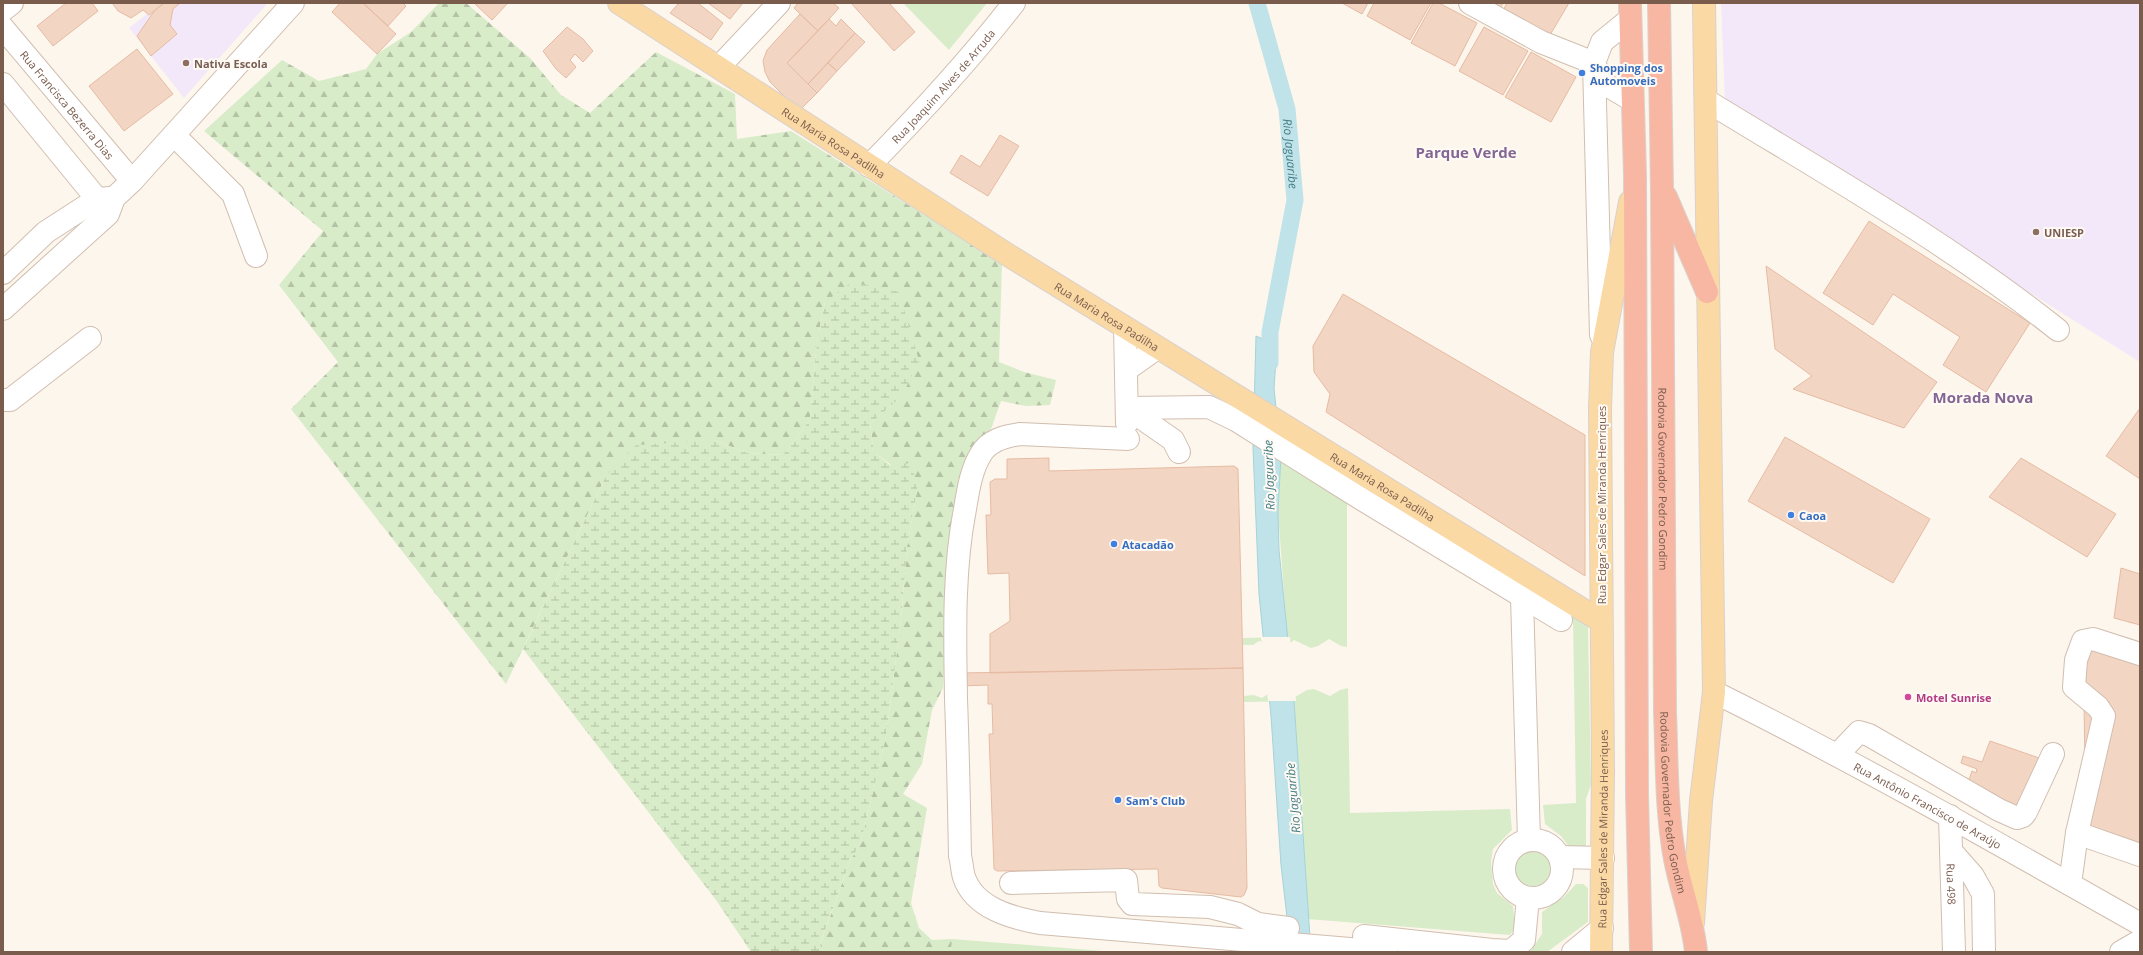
<svg xmlns="http://www.w3.org/2000/svg" width="2143" height="955" viewBox="0 0 2143 955" font-family="'Open Sans',sans-serif">
	<defs>
		<pattern id="forest-firs" width="22" height="20" patternUnits="userSpaceOnUse"><rect width="22" height="20" fill="#d8ecc9"/><path d="M5 1l3.5 6h-7zM16 11l3.5 6h-7z" fill="#b4c2a5"/></pattern>
		<pattern id="wetland-marsh" width="20" height="14" patternUnits="userSpaceOnUse"><rect width="20" height="14" fill="#d8ecc9"/><path d="M1 5h8M5 5V1M11 12h8M15 12V8" fill="none" stroke="#b4c2a5"/></pattern>
	</defs>
	<rect width="100%" height="100%" fill="#fdf6ec"/>
	<path fill="#f3e8fa" d="M 161,3 L 268,3 L 184,98 L 129,28 Z
		M 1721,3 L 2140,3 L 2140,362 L 1725,102 Z"/>
	<path fill="#d8ecc9" d="M 903,3 L 987,3 L 949,50 Z
		M 1281,457 L 1347,494 L 1347,647 L 1341,646 L 1329,639 L 1318,646 L 1311,648 L 1294,640 L 1284,648 L 1259,641 L 1253,645 L 1243,645 L 1243,638 L 1287,637 L 1278,510 Z
		M 1573,618 L 1588,625 L 1591,785 L 1586,799 L 1586,849 L 1569,847 L 1561,836 L 1545,824 L 1543,805 L 1576,803 Z
		M 1348,688 L 1350,813 L 1510,809 L 1512,830 L 1493,849 L 1491,862 L 1493,884 L 1497,893 L 1513,906 L 1515,928 L 1510,935 L 1307,919 L 1294,701 L 1244,702 L 1244,696 L 1254,695 L 1262,698 L 1271,692 L 1295,697 L 1307,690 L 1314,689 L 1330,696 L 1340,690 Z
		M1515 868a18 18 0 1 1 36 0a18 18 0 1 1-36 0Z
		M 1576,884 L 1583,884 L 1588,888 L 1588,922 L 1547,952 L 1530,952 L 1542,934 L 1542,912 L 1564,897 Z
		M 952,939 L 1115,952 L 951,952 Z"/>
	<path fill="url(#forest-firs)" d="M 439,3 L 466,3 L 530,58 L 561,95 L 590,113 L 656,52 L 735,94 L 737,139 L 791,131 L 1002,264 L 999,362 L 1024,372 L 1056,380 L 1050,405 L 1026,406 L 1001,401 L 986,443 L 947,610 L 943,688 L 932,710 L 922,764 L 903,794 L 927,808 L 911,903 L 919,928 L 932,940 L 952,939 L 951,952 L 824,952 L 820,945 L 850,861 L 861,842 L 886,737 L 901,619 L 907,547 L 918,485 L 874,452 L 870,424 L 902,396 L 825,302 L 817,341 L 810,419 L 784,455 L 747,453 L 714,440 L 606,476 L 506,684 L 291,409 L 338,362 L 279,285 L 323,231 L 204,131 L 282,60 L 319,81 L 366,69 L 377,54 L 411,32 Z"/>
	<path fill="url(#wetland-marsh)" d="M 852,282 L 899,292 L 919,361 L 902,396 L 870,424 L 874,452 L 890,465 L 910,463 L 918,485 L 907,547 L 901,619 L 886,737 L 861,842 L 850,861 L 820,944 L 824,952 L 751,952 L 716,900 L 523,649 L 606,476 L 636,445 L 714,440 L 747,453 L 784,455 L 810,419 L 817,341 L 825,302 Z"/>
	<path fill="#bfe3e8" stroke="#a5d3da" d="M 1256,336 L 1277,345 L 1274,388 L 1281,457 L 1278,510 L 1279,550 L 1294,701 L 1311,952 L 1291,952 L 1281,865 L 1271,716 L 1259,594 L 1253,448 Z"/>
	<path fill="#fdf6ec" d="M 1261,637 L 1290,637 L 1296,701 L 1268,701 Z"/>
	<g fill="none" stroke-linecap="round" stroke-linejoin="round">
		<path stroke="#bfe3e8" stroke-width="17" id="s1" d="M 1257,3 L 1287,109 L 1295,200 L 1270,332 L 1270,363"/>
	</g>
	<path fill="#f3d5c3" stroke="#e6bba3" d="M 66,3 L 92,3 L 98,11 L 53,46 L 37,26 Z
		M 112,3 L 164,3 L 149,15 L 143,10 L 131,18 L 118,11 Z
		M 164,3 L 180,3 L 173,9 L 170,25 L 177,34 L 151,56 L 137,36 L 155,10 Z
		M 340,3 L 363,3 L 396,34 L 377,54 L 332,12 Z
		M 363,3 L 403,3 L 406,6 L 388,26 Z
		M 474,3 L 508,3 L 492,20 Z
		M 679,3 L 698,3 L 723,23 L 711,40 L 670,13 Z
		M 708,3 L 743,3 L 730,19 Z
		M 798,3 L 833,3 L 839,8 L 818,31 L 794,8 Z
		M 851,3 L 889,3 L 915,32 L 894,51 Z
		M 1342,3 L 1368,3 L 1362,14 Z
		M 1374,3 L 1431,3 L 1410,40 L 1367,16 Z
		M 1433,3 L 1439,3 L 1477,23 L 1455,66 L 1411,43 Z
		M 1480,3 L 1503,3 L 1498,13 Z
		M 1507,3 L 1569,3 L 1547,40 L 1501,14 Z
		M 800,14 L 818,31 L 787,63 L 817,93 L 799,111 L 770,82 L 765,72 L 763,61 L 767,50 Z
		M 829,19 L 836,26 L 841,19 L 855,33 L 808,84 L 787,63 Z
		M 567,27 L 583,39 L 593,51 L 583,62 L 575,54 L 570,60 L 576,67 L 566,78 L 556,69 L 543,51 Z
		M 1484,27 L 1528,51 L 1503,95 L 1459,71 Z
		M 855,33 L 865,42 L 837,71 L 828,63 Z
		M 137,49 L 173,94 L 124,131 L 89,86 Z
		M 1531,52 L 1576,77 L 1551,122 L 1505,97 Z
		M 828,63 L 837,71 L 817,93 L 808,84 Z
		M 1000,135 L 1019,146 L 988,196 L 950,173 L 961,155 L 980,167 Z
		M 1869,221 L 2030,323 L 1986,392 L 1943,365 L 1960,337 L 1893,294 L 1873,325 L 1823,293 Z
		M 1766,266 L 1937,382 L 1904,428 L 1793,389 L 1812,376 L 1775,349 Z
		M 1343,294 L 1585,435 L 1585,576 L 1326,412 L 1330,394 L 1314,372 L 1313,346 Z
		M 2140,408 L 2140,479 L 2106,456 Z
		M 1785,437 L 1930,519 L 1893,583 L 1748,501 Z
		M 1049,458 L 1049,471 L 1234,466 L 1237,468 L 1238,469 L 1243,668 L 990,673 L 990,634 L 1010,621 L 1009,573 L 988,574 L 986,515 L 991,515 L 990,482 L 995,479 L 1007,479 L 1007,459 Z
		M 2021,458 L 2116,514 L 2087,557 L 1989,497 Z
		M 2121,568 L 2140,574 L 2140,625 L 2114,618 Z
		M 2083,641 L 2140,661 L 2140,844 L 2086,827 Z
		M 1243,668 L 1247,888 L 1244,895 L 1241,897 L 1162,888 L 1159,886 L 1158,869 L 997,871 L 994,869 L 989,734 L 993,734 L 992,704 L 988,704 L 988,685 L 960,686 L 960,673 Z
		M 1990,741 L 2042,759 L 2023,812 L 1965,791 L 1972,771 L 1976,773 L 1977,769 L 1961,763 L 1963,756 L 1982,762 Z"/>
	<g fill="none" stroke-linecap="round" stroke-linejoin="round">
		<g stroke="#d1beb0" stroke-width="24">
			<g id="minor">
				<path d="M 1470,3 L 1541,42 L 1594,63 L 1603,83 L 1632,100"/>
				<path d="M 3,10 L 12,3"/>
				<path id="s2" d="M 3,28 L 132,181"/>
				<path d="M 719,67 L 779,3"/>
				<path d="M 3,84 L 97,199"/>
				<path d="M 1707,101 C 1826,174 1949,243 2058,330"/>
				<path d="M 174,135 L 233,194 L 256,256"/>
				<path id="s3" d="M 869,166 C 920,114 969,61 1014,3"/>
				<path d="M 3,273 L 46,232 L 97,199 L 110,198"/>
				<path d="M 3,309 L 108,214 L 114,198 L 132,181 L 293,3"/>
				<path d="M 1125,328 L 1127,423"/>
				<path d="M 1601,335 L 1594,63 L 1602,42 L 1630,19"/>
				<path d="M 1126,370 L 1157,348"/>
				<path d="M 3,400 L 10,400 L 90,338"/>
				<path d="M 1127,408 L 1209,407 L 1236,420 L 1360,498 L 1561,620"/>
				<path d="M 1127,408 L 1173,440 L 1179,452"/>
				<path d="M 1128,439 L 1020,434 C 1005,436 989,440 981,454 C 971,470 968,491 965,509 C 953,571 955,636 956,699 C 958,751 959,804 960,856 C 962,863 962,871 964,877 C 974,908 1012,918 1040,923 L 1386,952"/>
				<path d="M 1522,597 L 1529,840"/>
				<path id="s4" d="M 1714,692 C 1859,764 1999,844 2140,924"/>
				<path d="M 1837,755 L 1859,732 L 1869,735 L 1999,810 L 2017,818 L 2023,816 L 2026,812 L 2053,754"/>
				<path id="s5" d="M 1950,816 L 1954,952"/>
				<path d="M 2077,833 L 2140,855"/>
				<circle cx="1533" cy="869" r="29"/>
				<path d="M 1951,851 L 1973,876 L 1983,894 L 1984,952"/>
				<path d="M 1560,857 L 1603,858"/>
				<path d="M 1011,883 L 1126,880 L 1128,899 L 1132,904 L 1210,907 L 1238,914 L 1258,924 L 1288,928"/>
				<path d="M 2070,884 L 2077,833 L 2104,716 L 2098,707 L 2074,687 L 2076,660 L 2083,641 L 2093,639 L 2140,654"/>
				<path d="M 1364,936 L 1492,950 L 1511,951 L 1524,940 L 1528,898"/>
				<path d="M 1573,952 L 1602,928"/>
				<path d="M 2121,952 L 2140,941"/>
			</g>
		</g>
		<g stroke="#dad1cd" stroke-width="24">
			<g id="major">
				<path id="s6" d="M 619,3 L 1008,255 L 1601,621"/>
				<path d="M 1693,923 L 1701,801 L 1714,692 L 1704,3"/>
				<path id="s7" d="M 1601,952 L 1603,770 L 1600,408 L 1602,352 L 1630,202"/>
			</g>
		</g>
		<g stroke="#dad1cd" stroke-width="24">
			<g id="highway">
				<path d="M 1630,3 L 1635,175 L 1637,795 L 1641,952"/>
				<path id="s8" d="M 1659,3 L 1662,189 L 1665,712 C 1667,761 1666,811 1675,859 C 1681,891 1693,920 1696,952"/>
				<path d="M 1666,197 L 1707,292"/>
			</g>
		</g>
		<use href="#minor" stroke="#fff" stroke-width="22"/>
		<use href="#major" stroke="#fbd9a5" stroke-width="22"/>
		<use href="#highway" stroke="#f7b7a3" stroke-width="22"/>
	</g>
	<g fill="#8d6e63" stroke="#fffaf3" stroke-width="1.5">
		<circle cx="186" cy="63" r="4"/>
		<circle cx="2036" cy="232" r="4"/>
	</g>
	<g fill="#3f7fe0" stroke="#fffaf3" stroke-width="1.5">
		<circle cx="1582" cy="73" r="4"/>
		<circle cx="1791" cy="515" r="4"/>
		<circle cx="1114" cy="544" r="4"/>
		<circle cx="1118" cy="800" r="4"/>
	</g>
	<circle fill="#d1479c" stroke="#fffaf3" stroke-width="1.5" cx="1908" cy="697" r="4"/>
	<g text-anchor="middle" dominant-baseline="central" stroke-width="4" stroke-linejoin="round" paint-order="stroke">
		<g font-size="11" font-weight="bold" fill="#785e54" stroke="#fffaf3" text-anchor="start">
			<text x="194" y="63">Nativa Escola</text>
			<text x="2044" y="232">UNIESP</text>
		</g>
		<g font-size="11" font-weight="bold" fill="#366cbe" stroke="#fffaf3" text-anchor="start">
			<text x="1590" y="67">Shopping dos<tspan x="1590" dy="13">Automoveis</tspan></text>
			<text x="1799" y="515">Caoa</text>
			<text x="1122" y="544">Atacadão</text>
			<text x="1126" y="800">Sam's Club</text>
		</g>
		<g font-size="11" fill="#7a5c4d" stroke="#fffaf3">
			<text stroke="none"><textPath href="#s3" startOffset="109">Rua Joaquim Alves de Arruda</textPath></text>
			<text stroke="none"><textPath href="#s2" startOffset="100">Rua Francisca Bezerra Dias</textPath></text>
			<text stroke="none"><textPath href="#s6" startOffset="256">Rua Maria Rosa Padilha</textPath></text>
			<text stroke="none"><textPath href="#s6" startOffset="580">Rua Maria Rosa Padilha</textPath></text>
			<text stroke="none"><textPath href="#s8" startOffset="476">Rodovia Governador Pedro Gondim</textPath></text>
			<text stroke="none"><textPath href="#s6" startOffset="904">Rua Maria Rosa Padilha</textPath></text>
			<text transform="translate(1601 505) rotate(-90)">Rua Edgar Sales de Miranda Henriques</text>
			<text stroke="none"><textPath href="#s8" startOffset="800">Rodovia Governador Pedro Gondim</textPath></text>
			<text stroke="none"><textPath href="#s4" startOffset="242">Rua Antônio Francisco de Araújo</textPath></text>
			<text stroke="none"><textPath href="#s7" startOffset="123">Rua Edgar Sales de Miranda Henriques</textPath></text>
			<text stroke="none"><textPath href="#s5" startOffset="68">Rua 498</textPath></text>
		</g>
		<g font-size="11" font-weight="bold" fill="#b23c85" stroke="#fffaf3" text-anchor="start">
			<text x="1916" y="697">Motel Sunrise</text>
		</g>
		<g font-size="12" font-style="italic" fill="#437c86" stroke="#fffaf3">
			<text stroke="none"><textPath href="#s1" startOffset="155">Rio Jaguaribe</textPath></text>
			<text transform="translate(1269 475) rotate(-92)">Rio Jaguaribe</text>
			<text transform="translate(1293 798) rotate(-95)">Rio Jaguaribe</text>
		</g>
		<g font-size="15" font-weight="bold" fill="#846695" stroke="#fffaf3">
			<text x="1466" y="152">Parque Verde</text>
			<text x="1983" y="397">Morada Nova</text>
		</g>
	</g>
	<rect width="2143" height="955" fill="none" stroke="#7a5c4d" stroke-width="8"/>
</svg>
